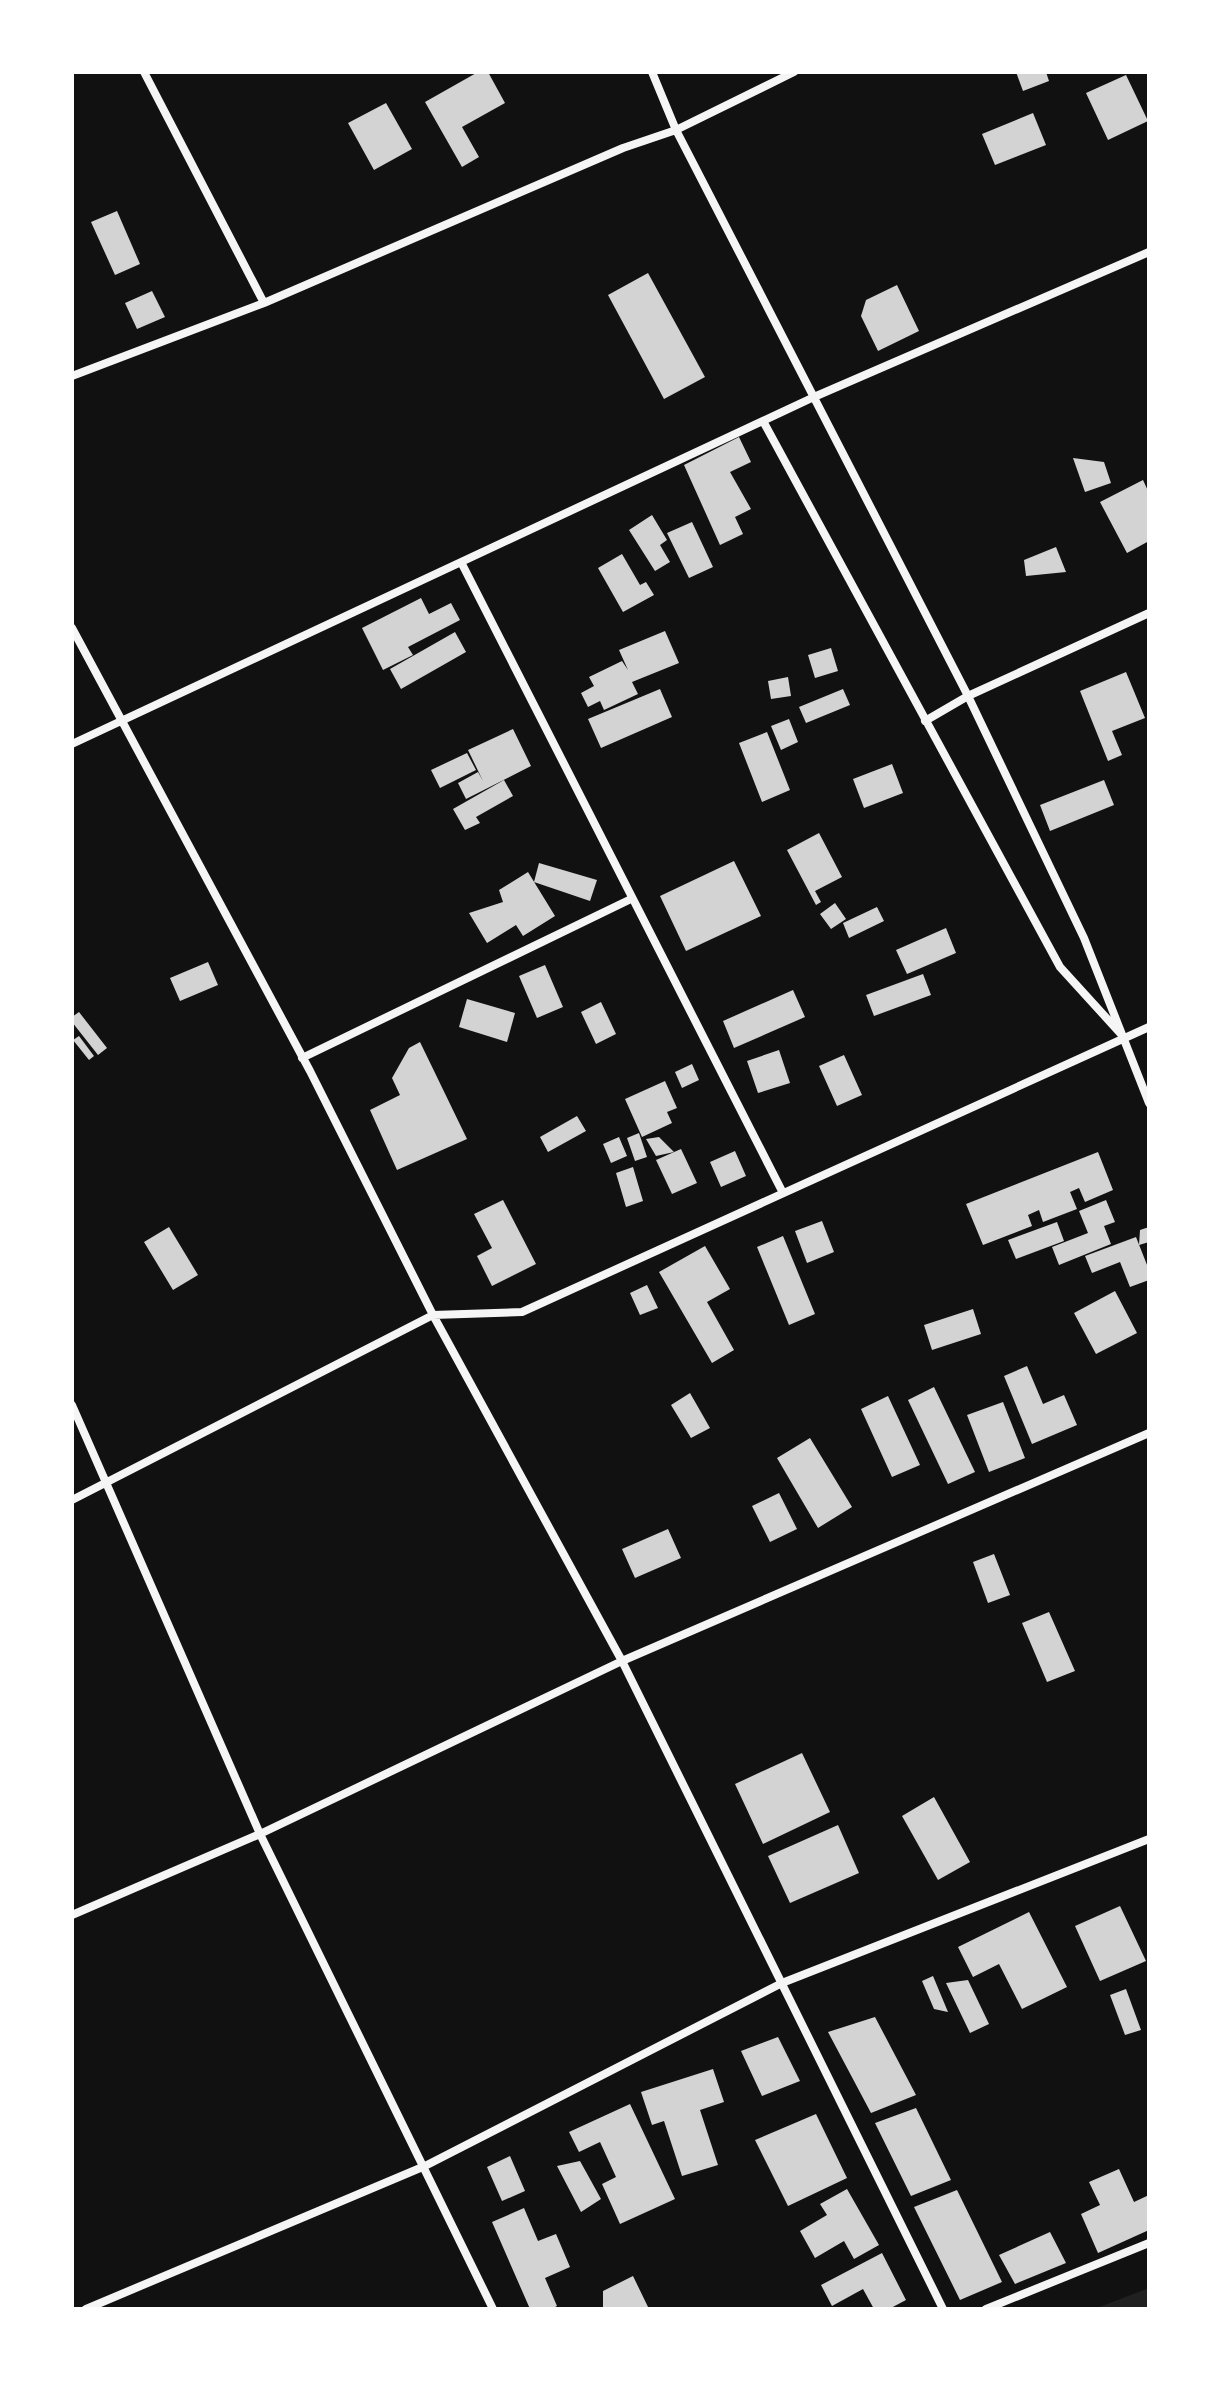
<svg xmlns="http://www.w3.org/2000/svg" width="1221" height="2381" viewBox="0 0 1221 2381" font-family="Jost,sans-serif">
	<rect width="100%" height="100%" fill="#111"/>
	<path fill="#202020" d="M 1149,2288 L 1149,2309 L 1094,2309 Z"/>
	<path fill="#d3d3d3" d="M 478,72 L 488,72 L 505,103 L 462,127 L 479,157 L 462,167 L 425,102 Z
		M 1016,72 L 1046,72 L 1049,81 L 1023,91 Z
		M 1126,75 L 1148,121 L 1108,140 L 1086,93 Z
		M 386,103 L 412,149 L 374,170 L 348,123 Z
		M 1033,113 L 1046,145 L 995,165 L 982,134 Z
		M 117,211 L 140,264 L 115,275 L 91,222 Z
		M 648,273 L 705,377 L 664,399 L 608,295 Z
		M 897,285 L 919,331 L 878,351 L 861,316 L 866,300 Z
		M 152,291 L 165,317 L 137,329 L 125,303 Z
		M 739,437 L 751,462 L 730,472 L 751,509 L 735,517 L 743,534 L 720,545 L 684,465 Z
		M 1073,458 L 1104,462 L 1111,483 L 1085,492 Z
		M 1143,480 L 1149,493 L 1149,541 L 1127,553 L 1100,502 Z
		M 652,515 L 667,540 L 660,545 L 670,562 L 655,571 L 629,530 Z
		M 692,522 L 713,567 L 689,578 L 667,533 Z
		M 1056,547 L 1066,572 L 1026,576 L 1024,560 Z
		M 622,554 L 640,585 L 646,582 L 654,595 L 623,612 L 598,568 Z
		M 421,598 L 429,614 L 451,603 L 460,620 L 408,647 L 413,655 L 383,670 L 362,628 Z
		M 665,631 L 679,663 L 632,682 L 638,694 L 604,710 L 600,701 L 588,707 L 581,693 L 594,686 L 589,677 L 622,661 L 628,670 L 619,650 Z
		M 455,632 L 466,652 L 401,689 L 390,669 Z
		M 831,648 L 838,671 L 815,678 L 808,655 Z
		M 1126,672 L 1145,718 L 1112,731 L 1122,755 L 1108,761 L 1080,691 Z
		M 788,677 L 791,696 L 771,699 L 768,681 Z
		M 660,689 L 672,717 L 601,748 L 588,719 Z
		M 843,689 L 850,705 L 806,723 L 799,707 Z
		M 789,719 L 798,742 L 781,750 L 771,726 Z
		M 513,729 L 531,766 L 466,799 L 458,783 L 478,772 L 483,781 L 468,750 Z
		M 767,732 L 790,790 L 762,802 L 739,743 Z
		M 467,753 L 476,770 L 440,788 L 431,770 Z
		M 892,764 L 903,793 L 864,808 L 853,779 Z
		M 504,780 L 513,796 L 476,817 L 480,823 L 465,830 L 453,809 Z
		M 1104,780 L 1114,805 L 1050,831 L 1040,805 Z
		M 819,833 L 842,877 L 815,891 L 821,902 L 816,905 L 787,850 Z
		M 734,861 L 761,916 L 686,951 L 660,896 Z
		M 539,863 L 597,880 L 590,901 L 534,882 Z
		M 528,872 L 555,916 L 523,936 L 516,925 L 487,943 L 469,913 L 503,902 L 499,890 Z
		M 835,903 L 846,919 L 831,929 L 820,914 Z
		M 877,907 L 884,921 L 849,938 L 843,923 Z
		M 946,928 L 956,953 L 907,974 L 896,950 Z
		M 208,962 L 218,985 L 180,1001 L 170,978 Z
		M 545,965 L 563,1007 L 537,1018 L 519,976 Z
		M 923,974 L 931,995 L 874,1016 L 866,995 Z
		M 793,990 L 805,1017 L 734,1048 L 723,1021 Z
		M 467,999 L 515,1013 L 507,1042 L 459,1027 Z
		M 601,1002 L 616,1034 L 596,1044 L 581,1012 Z
		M 79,1012 L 107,1048 L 98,1055 L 72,1022 L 72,1017 Z
		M 79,1036 L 94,1056 L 89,1060 L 73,1040 Z
		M 420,1042 L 467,1139 L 397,1170 L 370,1110 L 400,1095 L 392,1078 L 409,1048 Z
		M 779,1050 L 790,1083 L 758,1093 L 747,1061 Z
		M 844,1055 L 862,1095 L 837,1106 L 819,1066 Z
		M 692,1064 L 699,1080 L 682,1088 L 675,1072 Z
		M 665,1081 L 677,1108 L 667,1112 L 672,1123 L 642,1137 L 625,1099 Z
		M 577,1116 L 586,1131 L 548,1152 L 540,1137 Z
		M 639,1133 L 647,1157 L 635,1161 L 627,1138 Z
		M 619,1137 L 627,1156 L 611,1163 L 603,1144 Z
		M 659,1137 L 674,1152 L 656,1156 L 646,1139 Z
		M 681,1149 L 697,1183 L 672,1194 L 656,1160 Z
		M 735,1151 L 746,1176 L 721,1187 L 710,1162 Z
		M 1098,1152 L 1113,1190 L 1085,1202 L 1079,1188 L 1070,1192 L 1077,1209 L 1043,1222 L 1039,1210 L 1028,1215 L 1032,1226 L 983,1245 L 966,1204 Z
		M 633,1167 L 643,1201 L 626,1207 L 616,1173 Z
		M 503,1200 L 536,1264 L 492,1286 L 477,1256 L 492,1248 L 474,1214 Z
		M 1106,1200 L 1115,1222 L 1104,1226 L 1111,1244 L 1059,1265 L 1052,1247 L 1088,1233 L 1079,1211 Z
		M 822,1221 L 834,1252 L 807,1263 L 795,1231 Z
		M 1057,1222 L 1064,1241 L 1016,1259 L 1008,1240 Z
		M 169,1227 L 198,1275 L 173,1290 L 144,1242 Z
		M 1149,1227 L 1149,1242 L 1139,1245 L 1140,1230 Z
		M 783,1236 L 815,1314 L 789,1325 L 757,1247 Z
		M 1136,1237 L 1149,1270 L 1149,1280 L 1130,1287 L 1120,1262 L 1092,1273 L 1085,1256 Z
		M 705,1246 L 730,1289 L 707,1302 L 734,1350 L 712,1363 L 659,1272 Z
		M 647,1285 L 658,1308 L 640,1315 L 630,1293 Z
		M 1115,1291 L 1137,1333 L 1096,1354 L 1074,1313 Z
		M 973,1309 L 981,1334 L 932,1350 L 924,1325 Z
		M 1027,1366 L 1043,1404 L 1064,1395 L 1077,1425 L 1032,1444 L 1004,1376 Z
		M 934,1387 L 975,1472 L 948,1484 L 908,1400 Z
		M 690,1393 L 710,1428 L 691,1438 L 671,1405 Z
		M 888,1396 L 920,1465 L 892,1477 L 861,1409 Z
		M 1003,1402 L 1025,1458 L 989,1472 L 967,1415 Z
		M 810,1438 L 852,1507 L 818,1528 L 777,1458 Z
		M 779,1493 L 797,1529 L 770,1542 L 752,1506 Z
		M 668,1529 L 681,1558 L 635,1578 L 622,1549 Z
		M 994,1554 L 1010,1595 L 988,1603 L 973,1562 Z
		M 1049,1612 L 1075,1671 L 1047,1682 L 1022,1623 Z
		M 802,1753 L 830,1812 L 763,1844 L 735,1784 Z
		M 934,1797 L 970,1862 L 938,1880 L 902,1816 Z
		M 838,1825 L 859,1873 L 790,1903 L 768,1856 Z
		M 1120,1906 L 1146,1961 L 1100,1981 L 1075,1926 Z
		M 1029,1912 L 1067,1987 L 1022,2009 L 999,1964 L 973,1977 L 958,1947 Z
		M 933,1976 L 948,2012 L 934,2009 L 922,1981 Z
		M 968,1980 L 989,2024 L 970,2033 L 946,1983 Z
		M 1126,1989 L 1141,2030 L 1125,2035 L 1110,1995 Z
		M 875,2017 L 916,2095 L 871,2113 L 828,2032 Z
		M 778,2037 L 800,2081 L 762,2096 L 741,2051 Z
		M 713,2069 L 724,2102 L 700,2110 L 718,2165 L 682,2176 L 664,2121 L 652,2125 L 641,2092 Z
		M 630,2104 L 675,2199 L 620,2224 L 602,2184 L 616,2177 L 600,2142 L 579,2152 L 569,2132 Z
		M 916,2108 L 951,2180 L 911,2196 L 875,2123 Z
		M 816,2114 L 847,2178 L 788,2206 L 755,2140 Z
		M 510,2156 L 525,2191 L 502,2201 L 487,2167 Z
		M 580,2161 L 601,2199 L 581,2212 L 557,2166 Z
		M 1119,2169 L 1134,2202 L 1149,2195 L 1149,2230 L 1098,2253 L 1081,2214 L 1100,2205 L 1089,2182 Z
		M 847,2189 L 879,2245 L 854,2259 L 844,2241 L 815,2258 L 800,2231 L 827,2215 L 820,2204 Z
		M 957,2190 L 1002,2282 L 960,2300 L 914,2207 Z
		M 524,2208 L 538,2241 L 556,2234 L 570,2267 L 545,2278 L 557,2306 L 551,2309 L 530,2309 L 492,2222 Z
		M 1050,2232 L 1066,2263 L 1015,2284 L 999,2255 Z
		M 882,2253 L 906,2300 L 889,2309 L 874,2309 L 863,2289 L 832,2306 L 821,2285 Z
		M 633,2276 L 649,2309 L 603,2309 L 603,2291 Z"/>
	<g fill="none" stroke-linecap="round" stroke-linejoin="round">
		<path stroke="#f5f5f5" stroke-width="8" d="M 144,72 L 264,303
			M 652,72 L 676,130 L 968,696 L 1084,938 L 1149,1103
			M 72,376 L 264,303 L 623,148 L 676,130 L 794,72
			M 763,421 L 1060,967 L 1121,1034
			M 461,562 L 783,1193
			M 72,628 L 310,1071 L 433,1315 L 622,1661 L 943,2309
			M 925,721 L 968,696 L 1149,613
			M 72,744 L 814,397 L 1149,252
			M 302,1058 L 631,899
			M 72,1405 L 260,1834 L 493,2309
			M 72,1500 L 433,1315 L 522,1312 L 1149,1027
			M 72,1915 L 260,1834 L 622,1661 L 1149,1433
			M 86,2309 L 425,2166 L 782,1983 L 1149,1839
			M 986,2309 L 1149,2243"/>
	</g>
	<rect width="1221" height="2381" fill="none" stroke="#ffffff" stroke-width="148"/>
</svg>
